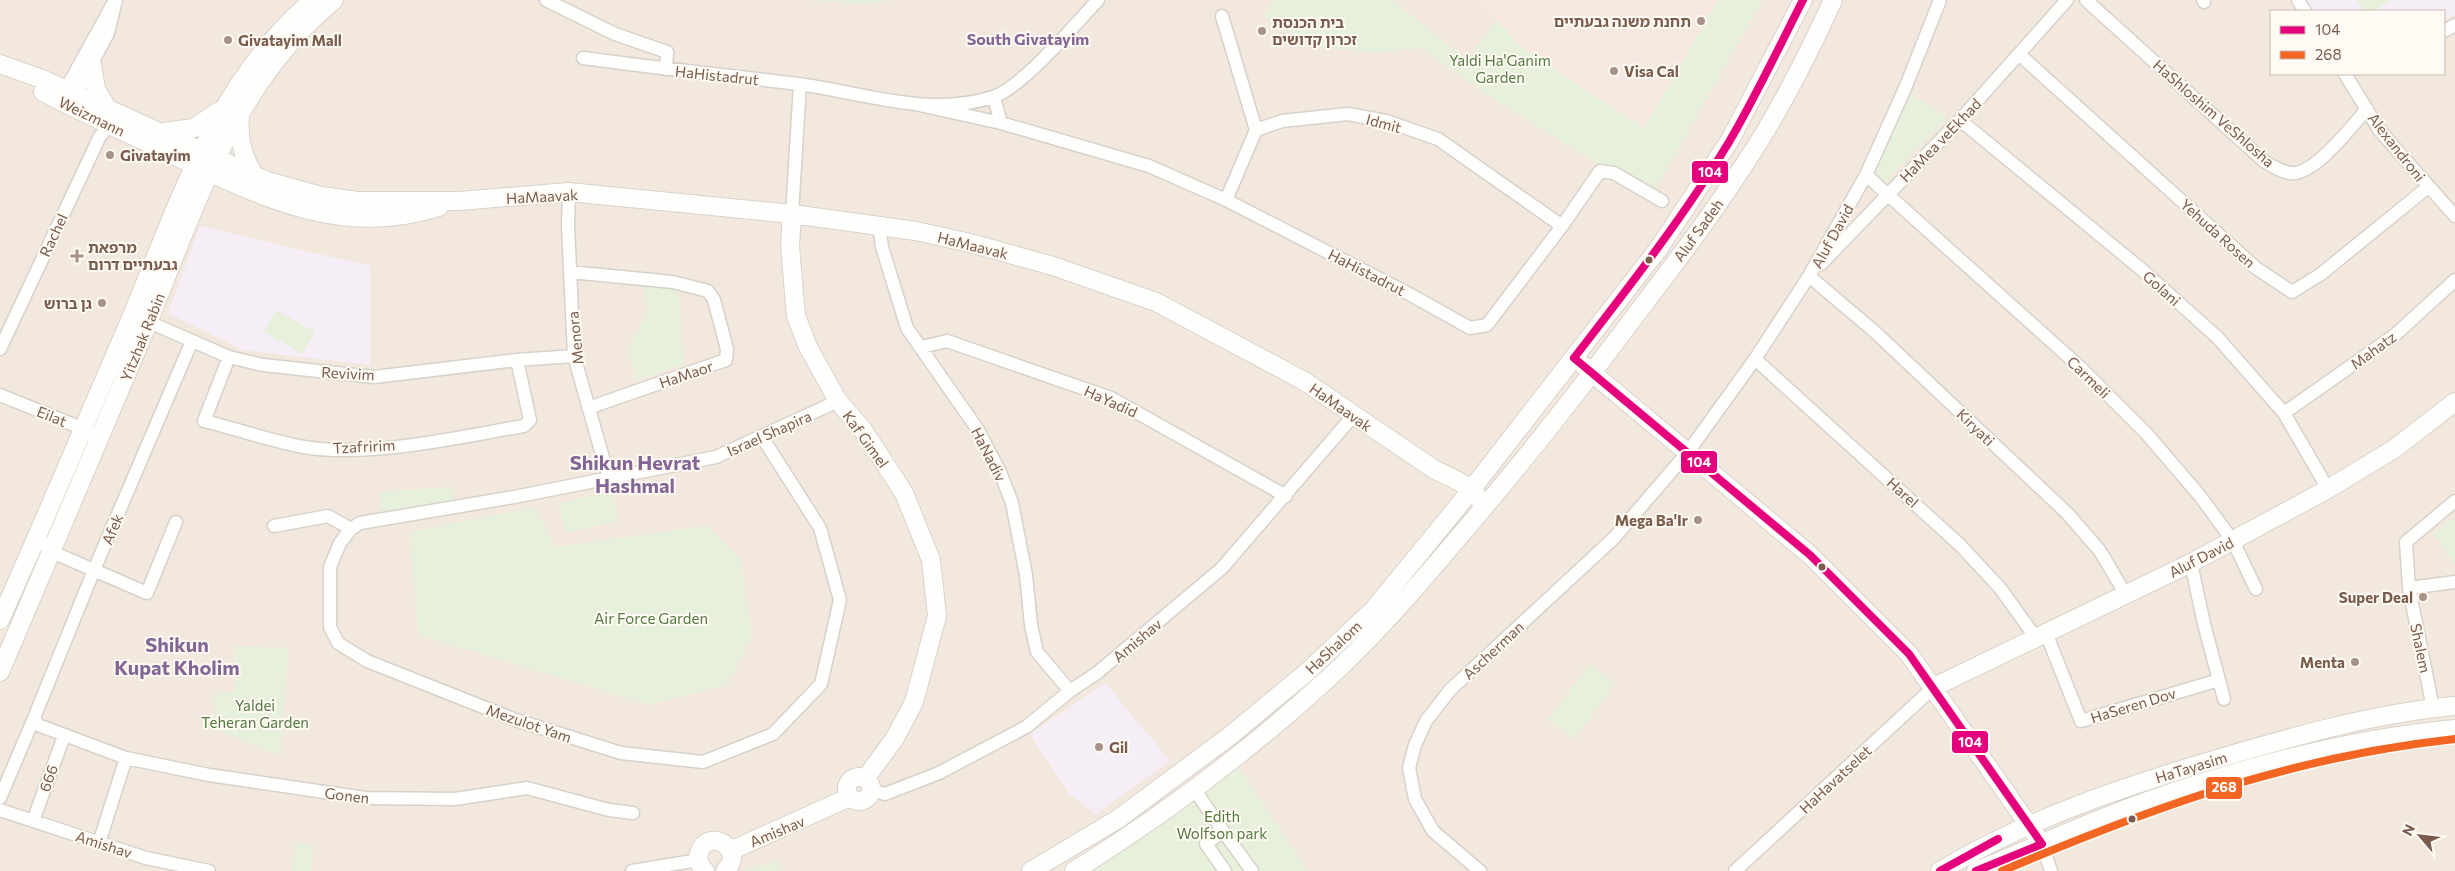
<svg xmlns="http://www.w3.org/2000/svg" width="2455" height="871" viewBox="0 0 2455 871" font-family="Commissioner,'Noto Sans Hebrew',sans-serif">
	<rect width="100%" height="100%" fill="#f9f5f0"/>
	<path fill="#f2e8de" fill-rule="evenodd" d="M 0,0 L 2455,0 L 2455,871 L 0,871 ZM 2271,11 L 2444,11 L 2444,74 L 2271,74 Z"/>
	<path fill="#f6e8e1" d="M 1472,0 L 1729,0 L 1651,139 L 1518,45 Z"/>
	<path fill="#f6eef6" d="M 2307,0 L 2455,0 L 2455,14 L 2444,20 L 2444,11 L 2313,11 Z
		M 200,226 L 370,266 L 370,365 L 243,350 L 168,313 Z
		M 1105,683 L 1170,761 L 1096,814 L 1070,795 L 1030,734 Z"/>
	<path fill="#e7f0db" d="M 809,0 L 895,0 L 861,4 Z
		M 1272,0 L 1392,0 L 1467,60 L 1497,20 L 1521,47 L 1644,128 L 1718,0 L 1762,0 L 1655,190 L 1598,164 L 1483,92 L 1421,48 L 1376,53 L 1317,47 L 1264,16 Z
		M 2357,0 L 2392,0 L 2373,11 L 2363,11 Z
		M 1910,94 L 1947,117 L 1885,182 L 1874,170 Z
		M 643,287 L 678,287 L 684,364 L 636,381 L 628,349 L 647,314 Z
		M 276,310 L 315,332 L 303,354 L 264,332 Z
		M 453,487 L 454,505 L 381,519 L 380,492 Z
		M 612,491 L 618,521 L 565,533 L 559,503 Z
		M 536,507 L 554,547 L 707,526 L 740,560 L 752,635 L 728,684 L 650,705 L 419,635 L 409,532 Z
		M 2455,517 L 2455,564 L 2433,533 Z
		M 234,646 L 288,648 L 281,756 L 217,729 L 213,694 L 236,691 Z
		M 1589,664 L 1615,683 L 1575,739 L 1548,720 Z
		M 1234,760 L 1308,871 L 1074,871 Z
		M 296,843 L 313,845 L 310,871 L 292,871 Z
		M 779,861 L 782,871 L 741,871 Z"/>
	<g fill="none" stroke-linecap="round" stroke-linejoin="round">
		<g stroke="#d7d1cb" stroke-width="15">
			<path id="street" d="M 546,0 L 615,34 L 667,52 L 666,69
				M 2086,0 L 2265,162 C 2273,166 2281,172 2290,173 C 2313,177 2352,126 2367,109
				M 2203,0 L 2204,2
				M 2298,0 L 2305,11
				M 1222,16 L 1256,130
				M 2444,31 L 2455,25
				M 2020,55 L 2256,268 L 2292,292 L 2321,274 L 2428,187
				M 583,58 C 655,68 726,75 798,84 C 861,92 929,118 993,97 C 1023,87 1075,24 1098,0
				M 2345,74 L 2380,131 L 2455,216
				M 65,97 L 66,89 L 114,2
				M 994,97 L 1001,123
				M 71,98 L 76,94 L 108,33 L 116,0
				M 915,104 L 1001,123 L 1149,166 L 1226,200 L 1411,295 L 1470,328 L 1487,325 L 1562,226 L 1600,171 L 1614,173 L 1662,201
				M 1960,120 L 2141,269 L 2217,337 L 2284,413 L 2328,489
				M 1866,175 L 2081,368 L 2146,433 L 2200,496 L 2233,541 L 2256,589
				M 569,192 L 568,225 L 574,356 L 609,479
				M 1226,200 L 1256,130 L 1282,121 L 1348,114 L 1386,121 L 1438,139 L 1562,226
				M 792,214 L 800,84
				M 879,225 L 882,247 L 907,328 L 978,430 L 1000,472 L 1012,503 L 1026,575 L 1031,625 L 1037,652 L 1070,691
				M 1821,264 L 1960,120 L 2067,0
				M 570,272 L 673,282 L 708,291 L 714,300 L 727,349 L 726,360 L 588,408
				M 1809,276 L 1875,332 L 2067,513 L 2100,551 L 2126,595
				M 142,319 L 229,357 L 263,365 L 374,377 L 517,360 L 574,356
				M 192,341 L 94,570 L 34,718 L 38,725 L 126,758 L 209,775 L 365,798 L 455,799 L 527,788 L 609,810 L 633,813
				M 922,347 L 947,341 L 1111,398 L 1286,496
				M 0,349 L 100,136 L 111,125
				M 229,357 L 204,421 C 237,429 271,441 304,447 C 369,458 459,437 524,426 L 530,420 L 517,360
				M 1755,359 L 1960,545 L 2000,588 L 2036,638
				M 0,395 L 84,429 L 92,436 L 97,445
				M 2284,413 L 2395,335 L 2455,280
				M 762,437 L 820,528 L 840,600 L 821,684 L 773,734 L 703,762 L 621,753 L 516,720 L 367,661 L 338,643 L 330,627 L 330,567 L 340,543 L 351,529 L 360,523 L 514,497 L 716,457 L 838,401
				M 274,526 L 328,516 L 351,529
				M 39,534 L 43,544 L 52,552 L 147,593 L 176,522
				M 2409,588 L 2455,582
				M 2046,633 L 2081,721 L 2219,680 L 2204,624 L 2191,563
				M 2219,680 L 2224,699
				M 2433,708 L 2409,588 L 2406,542 L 2455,501
				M 1194,789 L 1223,831 L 1206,844 L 1225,871
				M 871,790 L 885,794 L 939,773 L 1026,727 L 1070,691 L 1097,673 L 1222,568 L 1353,416
				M 0,798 L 34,718
				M 0,810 L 146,858 L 209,871
				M 33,821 L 64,736
				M 1223,831 L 1252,871
				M 99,843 L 126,758
				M 2042,844 L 2051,871
				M 632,871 L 699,860
				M 1480,871 L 1433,831 L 1415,799 L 1409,768 L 1415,745 L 1426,721 L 1450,690 L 1614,538 L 1688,452 L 1755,359 L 1809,276 L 1866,175 L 1906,86 L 1940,0
				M 1735,871 L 1934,687"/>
		</g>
		<g stroke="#d9d2cb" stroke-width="20">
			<path id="secondary" d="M 0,64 L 42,79 L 267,181 L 321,196 L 358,201 L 459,201 L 569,192 L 792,214 L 916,231 L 970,243 L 1053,266 L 1156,302 L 1233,343 L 1304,381 L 1435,470 C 1455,479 1475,487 1484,508
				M 92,65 L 96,89 L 107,108
				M 43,92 C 83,113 125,132 165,151 C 255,194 338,239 439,207
				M 240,115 C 238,138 242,156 255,176
				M 164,132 L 194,128 L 219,111
				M 792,214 L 790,246 L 796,316 L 808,347 L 838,401 L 863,430 L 904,493 L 931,560 L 937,616 L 914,702 L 895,738 L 865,779
				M 1584,366 L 1810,555 L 1909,654 L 2042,844
				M 0,620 C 43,525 83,428 125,332 C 175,216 212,85 313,0
				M 0,672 C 46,563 93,455 138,347 C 190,224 227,88 334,0
				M 1934,687 L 2191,563 L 2328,489 L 2394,449 L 2455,402
				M847 789a12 12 0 1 1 24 0a12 12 0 1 1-24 0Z
				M 730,851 L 850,797
				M 705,871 C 700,866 697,861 699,853 C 707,826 748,849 725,871
				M 1031,871 L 1118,819 L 1231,735 L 1307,672 L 1374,609 L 1464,499 L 1659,248 L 1730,140 L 1803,0
				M 1074,871 C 1162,816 1245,754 1322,684 C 1372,639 1415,589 1458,538 C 1514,473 1568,405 1620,336 C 1662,280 1706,224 1744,165 C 1779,113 1807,57 1833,0
				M 1940,871 C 2027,819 2123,787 2220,758 C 2295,736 2376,713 2455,706
				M 1976,871 C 2035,847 2095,819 2156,798 C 2252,765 2353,738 2455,729"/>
		</g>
		<use href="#street" stroke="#fefefd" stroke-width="12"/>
		<use href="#secondary" stroke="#fefefd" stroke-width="18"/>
		<g stroke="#fffaf3" stroke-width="11">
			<path id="bus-1" d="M 1803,0 C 1779,47 1756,96 1729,142 C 1683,218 1628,288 1574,358 L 1810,555 L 1909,654 L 2042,844 L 1976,871
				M 1940,871 L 1998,839"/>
		</g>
		<g stroke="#fffaf3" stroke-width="11">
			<path id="bus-2" d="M 2002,871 C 2153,807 2290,757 2455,739"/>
		</g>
		<use href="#bus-1" stroke="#e5007d" stroke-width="8"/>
		<use href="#bus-2" stroke="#f26522" stroke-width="8"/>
	</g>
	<g fill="#a69286" stroke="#fffaf3" stroke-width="2">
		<circle cx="1701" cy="21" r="5"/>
		<circle cx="1262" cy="31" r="5"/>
		<circle cx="228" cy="40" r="5"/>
		<circle cx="1614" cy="71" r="5"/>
		<circle cx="110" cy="155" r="5"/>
		<path d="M74.5 248.5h5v5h5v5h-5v5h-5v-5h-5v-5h5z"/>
		<circle cx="102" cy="303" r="5"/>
		<circle cx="1698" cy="520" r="5"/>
		<circle cx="2423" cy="597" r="5"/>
		<circle cx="2355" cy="662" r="5"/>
		<circle cx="1099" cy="747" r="5"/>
	</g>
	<g fill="#7a5c4d" stroke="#fffaf3" stroke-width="2">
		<circle cx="1649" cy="260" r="4.5"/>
		<circle cx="1822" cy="567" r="4.5"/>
		<circle cx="2132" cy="819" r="4.5"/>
	</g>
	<g text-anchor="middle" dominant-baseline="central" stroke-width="4" stroke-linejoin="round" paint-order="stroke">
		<g font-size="15" font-weight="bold" fill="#7a5c4d" stroke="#fffaf3" text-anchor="start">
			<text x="1691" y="21" text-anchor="end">תחנת משנה גבעתיים</text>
			<text x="1272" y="22">בית הכנסת<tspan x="1272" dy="17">זכרון קדושים</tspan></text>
			<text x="238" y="40">Givatayim Mall</text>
			<text x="1624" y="71">Visa Cal</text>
			<text x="120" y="155">Givatayim</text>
			<text x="88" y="247">מרפאת<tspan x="88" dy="17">גבעתיים דרום</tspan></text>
			<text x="92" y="303" text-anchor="end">גן ברוש</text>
			<text x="1688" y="520" text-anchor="end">Mega Ba'Ir</text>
			<text x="2413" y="597" text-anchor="end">Super Deal</text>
			<text x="2345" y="662" text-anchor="end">Menta</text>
			<text x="1109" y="747">Gil</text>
		</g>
		<g font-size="15" fill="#537a41" stroke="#fffaf3">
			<text x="1500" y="60">Yaldi Ha'Ganim<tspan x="1500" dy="17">Garden</tspan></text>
			<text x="651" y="618">Air Force Garden</text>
			<text x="255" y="705">Yaldei<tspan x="255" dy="17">Teheran Garden</tspan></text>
			<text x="1222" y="816">Edith<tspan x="1222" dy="17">Wolfson park</tspan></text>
		</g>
		<g font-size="15" fill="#7a5c4d" stroke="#fffaf3">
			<text transform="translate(717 75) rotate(6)">HaHistadrut</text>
			<text transform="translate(2214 113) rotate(41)">HaShloshim VeShlosha</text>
			<text transform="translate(92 116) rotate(26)">Weizmann</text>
			<text transform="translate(1384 123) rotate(15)">Idmit</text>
			<text transform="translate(1940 140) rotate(-46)">HaMea veEkhad</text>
			<text transform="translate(2397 147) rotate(52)">Alexandroni</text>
			<text transform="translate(542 196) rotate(-3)">HaMaavak</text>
			<text transform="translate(1698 230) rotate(-54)">Aluf Sadeh</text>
			<text transform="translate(2218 233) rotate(42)">Yehuda Rosen</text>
			<text transform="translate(53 235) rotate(-65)">Rachel</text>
			<text transform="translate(1832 236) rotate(-61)">Aluf David</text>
			<text transform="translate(973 245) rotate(14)">HaMaavak</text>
			<text transform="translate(1367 272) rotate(27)">HaHistadrut</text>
			<text transform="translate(2162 288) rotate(42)">Golani</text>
			<text transform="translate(142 337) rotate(-68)">Yitzhak Rabin</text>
			<text transform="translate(575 338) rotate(-96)">Menora</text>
			<text transform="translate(2373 350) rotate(-36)">Mahatz</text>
			<text transform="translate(348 373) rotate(3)">Revivim</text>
			<text transform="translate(686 374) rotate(-19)">HaMaor</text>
			<text transform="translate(2089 377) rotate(44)">Carmeli</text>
			<text transform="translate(1111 401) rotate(24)">HaYadid</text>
			<text transform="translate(1341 407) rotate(35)">HaMaavak</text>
			<text transform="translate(52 416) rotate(22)">Eilat</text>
			<text transform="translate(1976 427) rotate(44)">Kiryati</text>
			<text transform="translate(769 433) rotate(-24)">Israel Shapira</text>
			<text transform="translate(866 439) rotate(54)">Kaf Gimel</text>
			<text transform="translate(364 446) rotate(-3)">Tzafririm</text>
			<text transform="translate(989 454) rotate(63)">HaNadiv</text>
			<text transform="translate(1903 492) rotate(42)">Harel</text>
			<text transform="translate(112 529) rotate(-67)">Afek</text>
			<text transform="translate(2201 557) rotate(-27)">Aluf David</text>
			<text transform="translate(1137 640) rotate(-40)">Amishav</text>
			<text transform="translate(1333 647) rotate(-43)">HaShalom</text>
			<text transform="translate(2421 648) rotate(78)">Shalem</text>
			<text transform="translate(1493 650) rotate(-43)">Ascherman</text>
			<text transform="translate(2133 705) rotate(-17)">HaSeren Dov</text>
			<text transform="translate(529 723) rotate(19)">Mezulot Yam</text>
			<text transform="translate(2191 767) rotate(-17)">HaTayasim</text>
			<text transform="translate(48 778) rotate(-70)">666</text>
			<text transform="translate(1835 779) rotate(-43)">HaHavatselet</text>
			<text transform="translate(347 795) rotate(7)">Gonen</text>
			<text transform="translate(777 831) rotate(-23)">Amishav</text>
			<text transform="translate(104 844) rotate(18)">Amishav</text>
		</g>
		<g font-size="16" font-weight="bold" fill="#846695" stroke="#fffaf3">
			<text x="1028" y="38">South Givatayim</text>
		</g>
		<g font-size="20" font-weight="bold" fill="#846695" stroke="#fffaf3">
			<text x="635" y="462">Shikun Hevrat<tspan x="635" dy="23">Hashmal</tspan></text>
			<text x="177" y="644">Shikun<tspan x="177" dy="23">Kupat Kholim</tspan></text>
		</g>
	</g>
	<g stroke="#fffaf3" stroke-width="2">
		<rect x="1691" y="160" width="38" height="24" rx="5" fill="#e5007d"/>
		<rect x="1680" y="450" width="38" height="24" rx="5" fill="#e5007d"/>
		<rect x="1951" y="730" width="38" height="24" rx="5" fill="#e5007d"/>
		<rect x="2205" y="776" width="38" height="24" rx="5" fill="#f26522"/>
	</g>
	<g font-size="14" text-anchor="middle" font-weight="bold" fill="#fff">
		<text x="1710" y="177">104</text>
		<text x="1699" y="467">104</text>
		<text x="1970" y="747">104</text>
		<text x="2224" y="792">268</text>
	</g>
	<rect x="2270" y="10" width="175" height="65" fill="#fffaf3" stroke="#cabbb1"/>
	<rect x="2280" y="26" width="25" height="8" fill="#e5007d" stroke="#cabbb1"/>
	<text x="2315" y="35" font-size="15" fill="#7a5c4d">104</text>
	<rect x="2280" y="51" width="25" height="8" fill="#f26522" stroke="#cabbb1"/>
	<text x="2315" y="60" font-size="15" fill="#7a5c4d">268</text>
	<g transform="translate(2420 836) rotate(298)" stroke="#fffaf3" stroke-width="4" paint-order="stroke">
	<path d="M0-4L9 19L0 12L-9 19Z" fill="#7a5c4d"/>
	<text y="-8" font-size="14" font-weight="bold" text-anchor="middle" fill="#7a5c4d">N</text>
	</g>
</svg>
